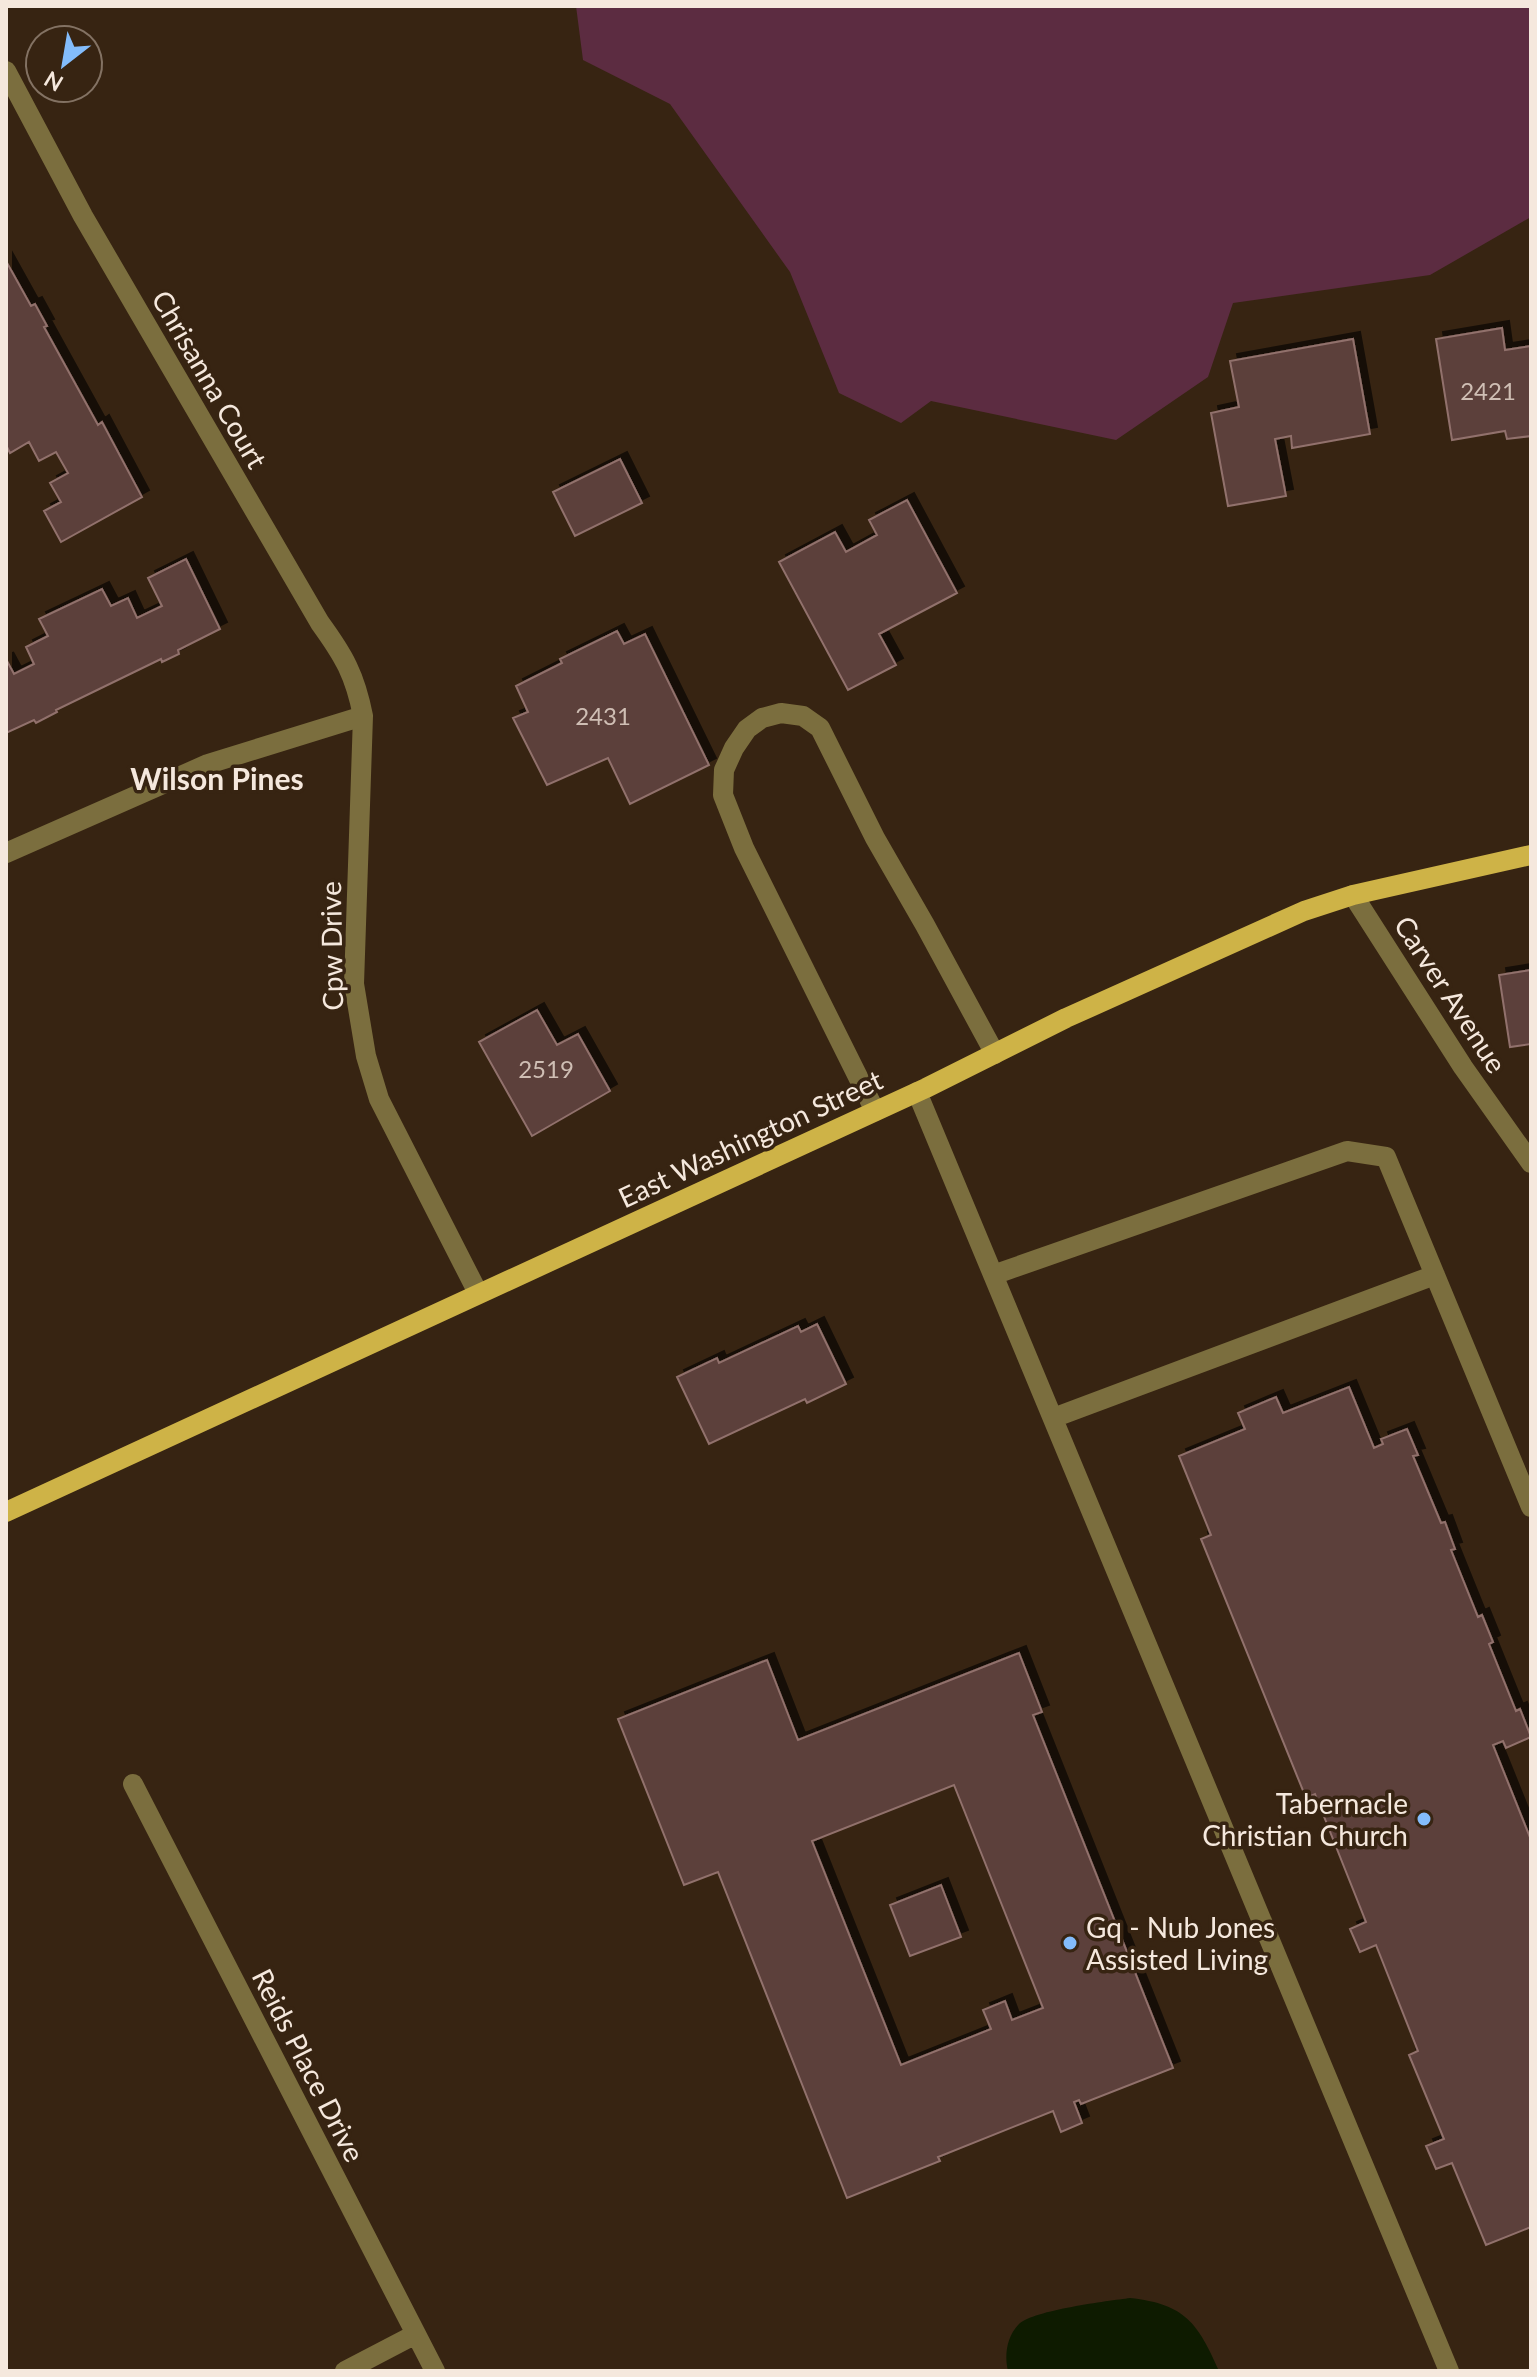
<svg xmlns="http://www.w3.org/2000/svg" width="1537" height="2377" viewBox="0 0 1537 2377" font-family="Lato,sans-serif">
	<defs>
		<filter id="shadow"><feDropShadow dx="7" dy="-7" stdDeviation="0" flood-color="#0009"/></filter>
	</defs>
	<rect width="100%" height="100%" fill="#372412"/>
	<path fill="#5c2c41" d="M 576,6 L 1531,6 L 1531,217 L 1430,275 L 1233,303 L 1208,377 L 1116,440 L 931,401 L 901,423 L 839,393 L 790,272 L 670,104 L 583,60 Z"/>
	<path fill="#0e1b00" d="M 1130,2298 C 1185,2304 1198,2323 1219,2371 L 1008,2371 C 1004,2355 1007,2336 1019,2324 C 1034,2310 1108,2301 1130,2298 Z"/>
	<path fill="#5c3f3b" stroke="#91716c" stroke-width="2" fill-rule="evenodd" filter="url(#shadow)" d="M 6,261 L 31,306 L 35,304 L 47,326 L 44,327 L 98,425 L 102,422 L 142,497 L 61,542 L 44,511 L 61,502 L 50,483 L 68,473 L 56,452 L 39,461 L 29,442 L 10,453 L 6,445 Z
		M 1502,328 L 1505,350 L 1531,346 L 1531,436 L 1507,439 L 1505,431 L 1452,440 L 1436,339 Z
		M 1353,339 L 1370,434 L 1292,448 L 1291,436 L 1275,439 L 1286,496 L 1228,506 L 1211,413 L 1239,407 L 1230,361 Z
		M 620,459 L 642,503 L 575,536 L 553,492 Z
		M 907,500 L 957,593 L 879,634 L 896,665 L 848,690 L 779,562 L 835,532 L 846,552 L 877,535 L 869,520 Z
		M 186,559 L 220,629 L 178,650 L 179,654 L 162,662 L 161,659 L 56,710 L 57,712 L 36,723 L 34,720 L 6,733 L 6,659 L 14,674 L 34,664 L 26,647 L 48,636 L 39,619 L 102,589 L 111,606 L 128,598 L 137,618 L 162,606 L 148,578 Z
		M 617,631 L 624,644 L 645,634 L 709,765 L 630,804 L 608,758 L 547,785 L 513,718 L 528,712 L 516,686 L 562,663 L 560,659 Z
		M 1531,970 L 1531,1044 L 1510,1047 L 1499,975 Z
		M 537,1010 L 557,1045 L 578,1034 L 610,1091 L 532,1136 L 479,1042 Z
		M 817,1324 L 846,1384 L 807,1403 L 805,1399 L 709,1444 L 677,1377 L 717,1358 L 719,1363 L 798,1326 L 801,1332 Z
		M 1349,1387 L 1374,1448 L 1383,1444 L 1381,1439 L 1407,1429 L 1418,1455 L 1413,1456 L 1441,1523 L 1445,1522 L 1455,1549 L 1451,1550 L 1478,1617 L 1482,1615 L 1493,1642 L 1489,1644 L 1516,1711 L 1520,1709 L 1531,1737 L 1506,1748 L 1503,1741 L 1493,1745 L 1531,1840 L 1531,2227 L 1486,2245 L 1452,2163 L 1436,2169 L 1426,2146 L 1444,2139 L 1409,2055 L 1418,2051 L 1376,1945 L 1360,1952 L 1350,1929 L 1366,1922 L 1315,1794 L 1306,1798 L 1201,1539 L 1211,1535 L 1179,1456 L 1245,1429 L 1238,1413 L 1276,1397 L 1283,1413 Z
		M 1019,1653 L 1042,1712 L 1033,1715 L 1173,2068 L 1081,2104 L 1079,2100 L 1074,2102 L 1082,2123 L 1061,2132 L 1053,2111 L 938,2157 L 940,2161 L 847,2198 L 718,1872 L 684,1885 L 618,1719 L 767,1660 L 798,1740 ZM 954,1785 L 1043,2008 L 1012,2020 L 1005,2001 L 983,2010 L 991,2029 L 901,2065 L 812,1841 Z
		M 941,1885 L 961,1937 L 910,1956 L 890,1905 Z"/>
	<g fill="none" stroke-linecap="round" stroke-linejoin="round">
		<path stroke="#7b6e3e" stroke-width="20" d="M 6,71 L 83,216 L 320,623 C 344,656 355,675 363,716 L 354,984 L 366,1056 L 379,1099 L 478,1293
			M 6,853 L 208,764 L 363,716
			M 1353,895 L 1463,1067 L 1531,1163
			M 917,1092 L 1449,2371
			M 875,1111 L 744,848 L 723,795 L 724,770 L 734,748 L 747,729 L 762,718 L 781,713 L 803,716 L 820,728 L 875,838 L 925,925 L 995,1054
			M 993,1275 L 1347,1151 L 1386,1157 L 1531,1507
			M 1053,1418 L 1435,1275
			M 133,1784 L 435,2371
			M 345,2371 L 416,2334"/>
		<path stroke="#ceb347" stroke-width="20" d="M 6,1512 L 926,1088 L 1066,1018 L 1304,911 L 1353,895 L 1531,855"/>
	</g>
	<g fill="#83bcfb" stroke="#372412" stroke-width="3">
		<circle cx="1424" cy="1819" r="8"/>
		<circle cx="1070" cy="1943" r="8"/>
	</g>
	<g text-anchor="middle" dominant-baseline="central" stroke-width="7" stroke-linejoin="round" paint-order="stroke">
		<g font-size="24" fill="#cfbeb4">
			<text x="1488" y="390">2421</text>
			<text x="603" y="715">2431</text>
			<text x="546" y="1068">2519</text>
		</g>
		<g font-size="28" fill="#f5e8dd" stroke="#372412">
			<text transform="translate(210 379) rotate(60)">Chrisanna Court</text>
			<text transform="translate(331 946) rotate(-91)">Cpw Drive</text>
			<text transform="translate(1451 994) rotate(57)">Carver Avenue</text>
			<text transform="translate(750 1138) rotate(-25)">East Washington Street</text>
			<text transform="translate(309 2065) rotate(63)">Reids Place Drive</text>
		</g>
		<g font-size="28" fill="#f5e8dd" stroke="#372412" text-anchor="end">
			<text x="1408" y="1803">Tabernacle<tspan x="1408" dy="32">Christian Church</tspan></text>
			<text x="1086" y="1927" text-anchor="start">Gq - Nub Jones<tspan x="1086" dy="32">Assisted Living</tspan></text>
		</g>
		<g font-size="30" font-weight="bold" fill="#f5e8dd" stroke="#372412">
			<text x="217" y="778">Wilson Pines</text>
		</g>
	</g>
	<rect width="1537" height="2377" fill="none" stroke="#f5e8dd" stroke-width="16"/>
	<g transform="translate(64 64) rotate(211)"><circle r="38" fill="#372412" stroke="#837263" stroke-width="2"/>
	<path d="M0-6L14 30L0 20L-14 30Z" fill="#83bcfb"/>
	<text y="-12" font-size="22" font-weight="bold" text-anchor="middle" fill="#f5e8dd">N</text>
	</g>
</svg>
